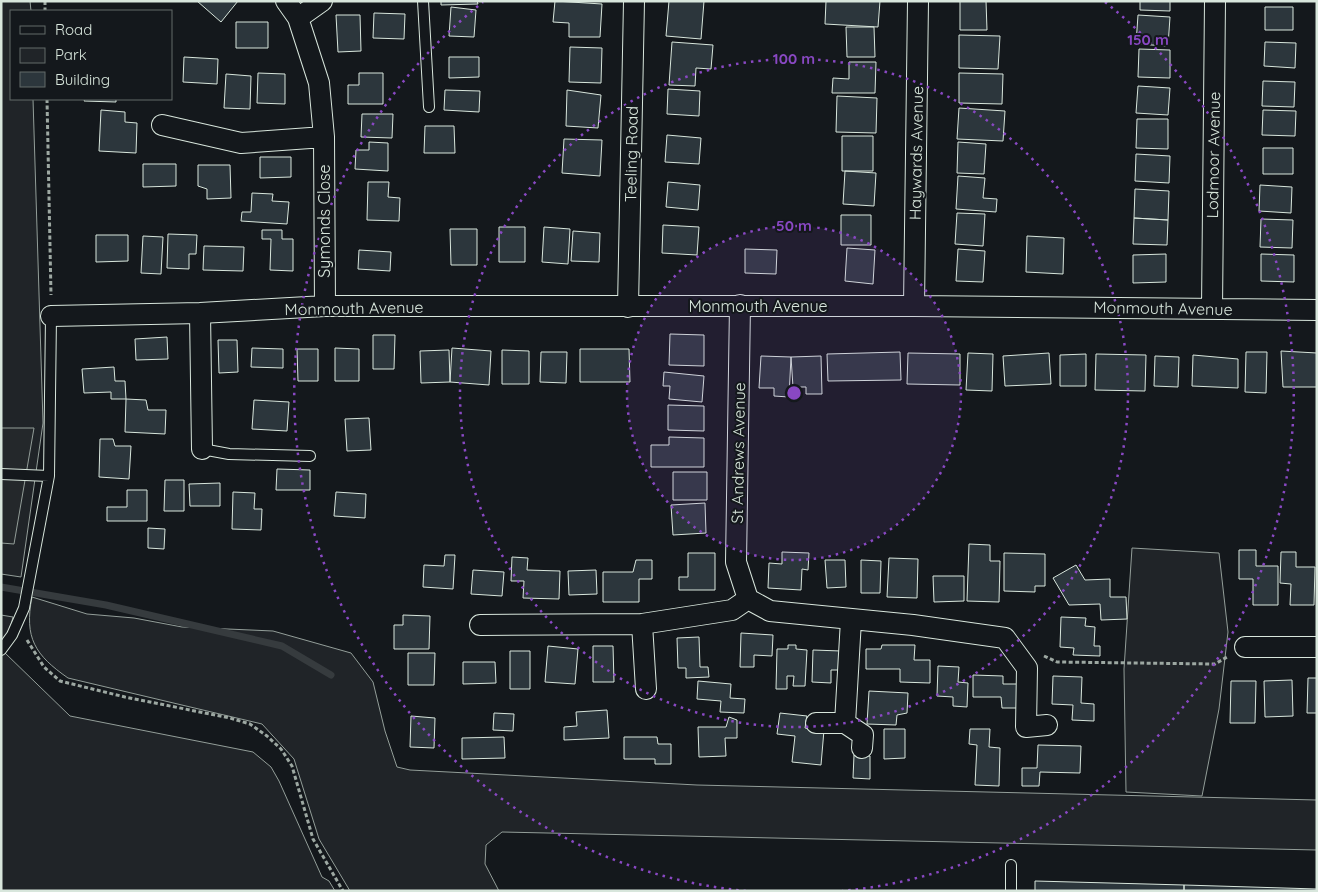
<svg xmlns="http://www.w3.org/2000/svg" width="1318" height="892" viewBox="0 0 1318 892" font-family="Quicksand,sans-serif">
	<rect width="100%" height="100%" fill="#14181c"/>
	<path fill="#202428" stroke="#939e99" d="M 1,1 L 30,1 L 31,11 L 11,11 L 11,99 L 33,99 L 43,423 L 21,577 L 1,574 Z
		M 1132,548 L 1219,553 L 1228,632 L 1219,709 L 1202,796 L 1126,792 L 1124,669 Z
		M 32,597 L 87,614 L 134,618 L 182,627 L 273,631 L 351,653 L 373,682 L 385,731 L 397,767 L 410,770 L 697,785 L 1317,800 L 1317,850 L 502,832 L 486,845 L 485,864 L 499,891 L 350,891 L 319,839 L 294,759 L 262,724 L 68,678 C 35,655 24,638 32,597 Z
		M 1,615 L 13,617 L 4,652 L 70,716 L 253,752 L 271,767 L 279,781 L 322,877 L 329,881 L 335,891 L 1,891 Z"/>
	<path fill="#24282b" stroke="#939e99" d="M 1,428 L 34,428 L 14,544 L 1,543 Z"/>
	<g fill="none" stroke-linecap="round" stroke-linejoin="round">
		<path stroke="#363b3e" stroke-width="7" d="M 1,587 L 106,605 L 282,646 L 331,675"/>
	</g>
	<path fill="#2c363c" stroke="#d8e6dc" d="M 197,1 L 238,1 L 221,22 Z
		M 441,1 L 477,1 L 478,4 L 441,5 Z
		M 555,1 L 602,4 L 600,37 L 569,37 L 569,23 L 553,22 Z
		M 669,1 L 704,1 L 701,39 L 666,36 Z
		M 826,1 L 880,1 L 878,27 L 825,24 Z
		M 960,1 L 986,1 L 987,30 L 960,30 Z
		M 1140,1 L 1170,1 L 1170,11 L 1140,10 Z
		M 451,7 L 476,10 L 474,37 L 449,36 Z
		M 1265,7 L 1293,7 L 1293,30 L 1265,30 Z
		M 374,13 L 405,14 L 404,39 L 373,38 Z
		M 336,15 L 360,15 L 361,51 L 338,52 Z
		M 1138,15 L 1170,17 L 1168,46 L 1136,44 Z
		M 236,22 L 268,22 L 268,48 L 236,48 Z
		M 846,27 L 874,27 L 875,57 L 847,57 Z
		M 959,35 L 1000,36 L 998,69 L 959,68 Z
		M 672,42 L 713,45 L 711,69 L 696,68 L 695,86 L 669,85 Z
		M 1265,42 L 1296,43 L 1295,68 L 1264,66 Z
		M 570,47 L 602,48 L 601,83 L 569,82 Z
		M 1139,49 L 1170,50 L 1170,78 L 1138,77 Z
		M 184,57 L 218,59 L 217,84 L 183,82 Z
		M 449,57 L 479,57 L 479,77 L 449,78 Z
		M 849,62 L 876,62 L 875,93 L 832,93 L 833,78 L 849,79 Z
		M 258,73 L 285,74 L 285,104 L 257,103 Z
		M 359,73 L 383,73 L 383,104 L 348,104 L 348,85 L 359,85 Z
		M 959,73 L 1003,74 L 1002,104 L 959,103 Z
		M 226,74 L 251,76 L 250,109 L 224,108 Z
		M 1263,81 L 1295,82 L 1294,107 L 1262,106 Z
		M 1138,86 L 1170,88 L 1168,115 L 1136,113 Z
		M 668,89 L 700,91 L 699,116 L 667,114 Z
		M 445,90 L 480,91 L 479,112 L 444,110 Z
		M 567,90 L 601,95 L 598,128 L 566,126 Z
		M 837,96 L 877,98 L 876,133 L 836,132 Z
		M 85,99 L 116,99 L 116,102 L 84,101 Z
		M 959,108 L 1005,111 L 1003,141 L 957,139 Z
		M 101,110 L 125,112 L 125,122 L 137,123 L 136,153 L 99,151 Z
		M 1263,110 L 1296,111 L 1295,136 L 1262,135 Z
		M 362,114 L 393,114 L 392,138 L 361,137 Z
		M 1137,119 L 1168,119 L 1168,149 L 1136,148 Z
		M 425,126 L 454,126 L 455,153 L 424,153 Z
		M 667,135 L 701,138 L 699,164 L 665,162 Z
		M 842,136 L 873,136 L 873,171 L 842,171 Z
		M 564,139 L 602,140 L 600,176 L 562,173 Z
		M 369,142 L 388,143 L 388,171 L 355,169 L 356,150 L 369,150 Z
		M 958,142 L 986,144 L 984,174 L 957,173 Z
		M 1263,148 L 1293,148 L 1293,174 L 1263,174 Z
		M 1136,154 L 1170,156 L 1169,183 L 1135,181 Z
		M 260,157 L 291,157 L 291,177 L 260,178 Z
		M 143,164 L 176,164 L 176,186 L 143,187 Z
		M 198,165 L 230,165 L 231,198 L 207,199 L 207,189 L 198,186 Z
		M 845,171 L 876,173 L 874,206 L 843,204 Z
		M 958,176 L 985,178 L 983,198 L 997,199 L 996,212 L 956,209 Z
		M 368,182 L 389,182 L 388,197 L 400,198 L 399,221 L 367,220 Z
		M 668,182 L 700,185 L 698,210 L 666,207 Z
		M 1260,185 L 1292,187 L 1291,213 L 1259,211 Z
		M 1135,189 L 1169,191 L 1168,220 L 1134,218 Z
		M 252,193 L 273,194 L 272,201 L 289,202 L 287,224 L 241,221 L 242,212 L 251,212 Z
		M 957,213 L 985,214 L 983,246 L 955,244 Z
		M 841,215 L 871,215 L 871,245 L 841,245 Z
		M 1134,218 L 1168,220 L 1167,245 L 1133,244 Z
		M 1261,219 L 1293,220 L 1292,248 L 1260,247 Z
		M 663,225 L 699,227 L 697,255 L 662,253 Z
		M 499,227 L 525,227 L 525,262 L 499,262 Z
		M 544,227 L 570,229 L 568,264 L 542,262 Z
		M 450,229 L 477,229 L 477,265 L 451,265 Z
		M 262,230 L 282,230 L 282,239 L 293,239 L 293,271 L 270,270 L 271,239 L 262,239 Z
		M 573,231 L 600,233 L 599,262 L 571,261 Z
		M 168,234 L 197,235 L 196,254 L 189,254 L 189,269 L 167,268 Z
		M 96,235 L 128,235 L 128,261 L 96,262 Z
		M 143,236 L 163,237 L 161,274 L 141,273 Z
		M 1027,236 L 1064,238 L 1063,274 L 1026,272 Z
		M 204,246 L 244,247 L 243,271 L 203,270 Z
		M 847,248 L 875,250 L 873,284 L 845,281 Z
		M 745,249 L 777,250 L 776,274 L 745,273 Z
		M 958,249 L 985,251 L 983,282 L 956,281 Z
		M 359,250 L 391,252 L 390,271 L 358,269 Z
		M 1166,254 L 1166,282 L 1133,283 L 1133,255 Z
		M 1261,254 L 1294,255 L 1294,282 L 1261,281 Z
		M 670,334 L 704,335 L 704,366 L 669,365 Z
		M 373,335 L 395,335 L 394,369 L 373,369 Z
		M 167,337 L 168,359 L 136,360 L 135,339 Z
		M 218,340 L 237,340 L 238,372 L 219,373 Z
		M 252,348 L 283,349 L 283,368 L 251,367 Z
		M 335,348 L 359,349 L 359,381 L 335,381 Z
		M 452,348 L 491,351 L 489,385 L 450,382 Z
		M 297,349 L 318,349 L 318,381 L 298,381 Z
		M 580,349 L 629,349 L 630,382 L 580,382 Z
		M 449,350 L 450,382 L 421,383 L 420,351 Z
		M 502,350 L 529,351 L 529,384 L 502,384 Z
		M 1281,351 L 1317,353 L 1317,387 L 1283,387 Z
		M 541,352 L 567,352 L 566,383 L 540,382 Z
		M 900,352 L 901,380 L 828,381 L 827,354 Z
		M 1246,352 L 1267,352 L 1266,393 L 1245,392 Z
		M 908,353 L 960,354 L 960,385 L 907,384 Z
		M 968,353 L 993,354 L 992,391 L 966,390 Z
		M 1049,353 L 1051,384 L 1005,386 L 1003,356 Z
		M 1086,354 L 1086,386 L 1060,386 L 1060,355 Z
		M 1096,354 L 1146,355 L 1145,391 L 1095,390 Z
		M 1193,355 L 1238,359 L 1238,388 L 1192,386 Z
		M 761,356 L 791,357 L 789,397 L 774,396 L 774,388 L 759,388 Z
		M 821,356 L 822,394 L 806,394 L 806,387 L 793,387 L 791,357 Z
		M 1155,356 L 1179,357 L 1178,387 L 1154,386 Z
		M 114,367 L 115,381 L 125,381 L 126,399 L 111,399 L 111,392 L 84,393 L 82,369 Z
		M 664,372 L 704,376 L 702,402 L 669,399 L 670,386 L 663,386 Z
		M 126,399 L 146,400 L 148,410 L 166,410 L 165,434 L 125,432 Z
		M 254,400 L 289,402 L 287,431 L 252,429 Z
		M 668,405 L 704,406 L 704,431 L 668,430 Z
		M 369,418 L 371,450 L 347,451 L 345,419 Z
		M 669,437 L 704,438 L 704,467 L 651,467 L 651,445 L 669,445 Z
		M 100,439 L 113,439 L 115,446 L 131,446 L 129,479 L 99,477 Z
		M 277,469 L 310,470 L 310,490 L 276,490 Z
		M 673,472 L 707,472 L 707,500 L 673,500 Z
		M 165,480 L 184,480 L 184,511 L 164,511 Z
		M 220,483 L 220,506 L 190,506 L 189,484 Z
		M 127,490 L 147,490 L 147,521 L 107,521 L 107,507 L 127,507 Z
		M 233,492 L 255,493 L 254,509 L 262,509 L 261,530 L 232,529 Z
		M 336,492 L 366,494 L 365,518 L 334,516 Z
		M 705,503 L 706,533 L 673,535 L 671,505 Z
		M 148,528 L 165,529 L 164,549 L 148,548 Z
		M 969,544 L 990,545 L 990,561 L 1000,561 L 999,602 L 967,601 Z
		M 1239,550 L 1256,550 L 1256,566 L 1278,566 L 1278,605 L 1253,605 L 1253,579 L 1239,579 Z
		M 782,552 L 809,553 L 808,570 L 802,569 L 801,590 L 768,588 L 769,563 L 782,564 Z
		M 1281,552 L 1296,552 L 1296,567 L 1315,567 L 1314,605 L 1290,605 L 1291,584 L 1280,583 Z
		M 688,553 L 715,553 L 715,590 L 679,590 L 679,577 L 688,577 Z
		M 1004,553 L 1045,554 L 1045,586 L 1035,586 L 1035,592 L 1004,591 Z
		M 445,555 L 455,555 L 453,589 L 423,587 L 424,565 L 444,566 Z
		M 512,557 L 528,558 L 527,570 L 560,571 L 559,599 L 523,598 L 524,581 L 511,581 Z
		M 889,558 L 918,559 L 917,598 L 887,597 Z
		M 636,560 L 652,560 L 652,579 L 639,579 L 639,602 L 603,602 L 603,572 L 633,572 Z
		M 825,560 L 845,560 L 846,587 L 827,588 Z
		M 861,560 L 881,561 L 880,593 L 861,593 Z
		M 1076,565 L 1085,580 L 1110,579 L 1110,597 L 1126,597 L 1127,619 L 1101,620 L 1100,604 L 1069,605 L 1053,578 Z
		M 473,570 L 504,572 L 502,596 L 471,594 Z
		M 596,570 L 597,594 L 569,595 L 568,571 Z
		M 933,576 L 964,576 L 964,601 L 934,602 Z
		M 403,615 L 430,616 L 429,649 L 394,649 L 394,625 L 403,625 Z
		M 1061,617 L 1086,618 L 1085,626 L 1095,627 L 1094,646 L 1100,646 L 1100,656 L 1073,655 L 1074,648 L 1060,647 Z
		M 741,633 L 773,635 L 772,656 L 754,655 L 754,667 L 740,667 Z
		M 699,637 L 700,667 L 708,667 L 709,677 L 686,678 L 686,668 L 678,668 L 677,638 Z
		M 788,645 L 796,645 L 796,649 L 807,650 L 805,686 L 793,686 L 794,676 L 787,676 L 787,689 L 776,689 L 777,649 L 788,649 Z
		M 882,645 L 915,645 L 914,660 L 930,660 L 930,683 L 900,682 L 900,669 L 866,669 L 866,649 L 881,649 Z
		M 548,646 L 578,649 L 575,684 L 545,682 Z
		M 593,646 L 613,646 L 614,682 L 593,682 Z
		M 813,650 L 841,651 L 841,670 L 831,670 L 831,683 L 812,682 Z
		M 510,651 L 530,651 L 530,689 L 510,689 Z
		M 408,653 L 435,653 L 434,685 L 408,685 Z
		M 463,662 L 495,662 L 496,683 L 463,684 Z
		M 938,666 L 959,667 L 958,682 L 968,683 L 967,707 L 953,706 L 953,697 L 937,696 Z
		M 973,675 L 1003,676 L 1003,684 L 1019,684 L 1020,708 L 1002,708 L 1001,697 L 973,697 Z
		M 1053,676 L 1082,677 L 1081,703 L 1094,704 L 1094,721 L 1072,720 L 1073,705 L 1052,704 Z
		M 1308,678 L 1317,678 L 1317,713 L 1307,713 Z
		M 1292,680 L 1293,716 L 1265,717 L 1264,681 Z
		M 698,681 L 731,684 L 730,698 L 745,699 L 744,713 L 720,712 L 721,701 L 697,699 Z
		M 1231,681 L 1256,681 L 1255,723 L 1230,723 Z
		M 869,691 L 908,693 L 907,713 L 897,715 L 896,725 L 867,724 Z
		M 607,710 L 609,738 L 564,740 L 564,727 L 577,726 L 576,712 Z
		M 494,713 L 514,714 L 513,731 L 493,730 Z
		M 780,713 L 807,716 L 805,728 L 824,730 L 821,765 L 792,762 L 795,736 L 777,734 Z
		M 411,716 L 435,718 L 434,748 L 410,747 Z
		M 729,717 L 737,720 L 737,738 L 725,738 L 726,756 L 699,757 L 698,727 L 726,727 Z
		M 884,729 L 905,729 L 905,758 L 884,759 Z
		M 970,729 L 990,729 L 989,747 L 1000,748 L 999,786 L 975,785 L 977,745 L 969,744 Z
		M 504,737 L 505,758 L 462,759 L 462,738 Z
		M 624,737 L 657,737 L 658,744 L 671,744 L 671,764 L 655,764 L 655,759 L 624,759 Z
		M 1038,745 L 1081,746 L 1080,773 L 1040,772 L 1039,786 L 1022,786 L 1022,768 L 1037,768 Z
		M 854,755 L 870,756 L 870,779 L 853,778 Z
		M 1035,881 L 1184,885 L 1184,891 L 1035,891 Z
		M 1184,885 L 1317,889 L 1317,891 L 1184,891 Z"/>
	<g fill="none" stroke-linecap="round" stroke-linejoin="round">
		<g stroke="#d8e6dc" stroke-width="12">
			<path id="lane" d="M 423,1 L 429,107
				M 202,449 L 229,454 L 310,456
				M 1,474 L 49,476
				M 1,650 L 12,635 L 24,608 L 49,476 L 51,316
				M 1011,865 L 1011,891"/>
		</g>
		<g stroke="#d8e6dc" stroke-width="22">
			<path id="street" d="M 286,1 L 298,18 L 319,83 L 324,137 L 325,306
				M 298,18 L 322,1
				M 162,125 L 241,143 L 324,137
				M 740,305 L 736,562 L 748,599 L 770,611 L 913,625 L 1005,638 L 1027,668 L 1026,727 L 1047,725
				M 914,306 L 918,1
				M 628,307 L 634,1
				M 1212,309 L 1215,1
				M 200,313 L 202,449
				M 51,316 L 200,313 L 325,306 L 914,306 L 1317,310
				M 851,620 L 845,723 L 863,735 L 862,748
				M 642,624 L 646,689
				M 480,625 L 642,624 L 732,610 L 748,599
				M 1245,647 L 1317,647
				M 816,723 L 845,723"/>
		</g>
		<path stroke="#9da8a2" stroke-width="3" stroke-dasharray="4 2.5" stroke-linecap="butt" d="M 45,1 L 45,11
			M 47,99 L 51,295
			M 27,640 L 44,667 L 60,681 L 125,697 L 230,718 L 250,724 L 267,736 L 281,749 L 292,766 L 313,839 L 343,891
			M 1044,656 L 1057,662 L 1215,664 L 1227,657"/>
		<use href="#lane" stroke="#14181c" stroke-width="10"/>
		<use href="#street" stroke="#14181c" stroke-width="20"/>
	</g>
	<circle cx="794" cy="393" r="167" fill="#8948c3" fill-opacity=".12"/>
	<g fill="none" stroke="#8948c3" stroke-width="2.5" stroke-dasharray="2.5 5">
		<circle cx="794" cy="393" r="167"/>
		<circle cx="794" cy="393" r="334"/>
		<path d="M746 891A500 500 0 0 1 483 2M1105 2A500 500 0 0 1 842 891"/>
	</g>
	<g text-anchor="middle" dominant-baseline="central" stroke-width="4" stroke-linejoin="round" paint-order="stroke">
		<g font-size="16" fill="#d8e6dc" stroke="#14181c">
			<text transform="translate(916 153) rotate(-89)">Haywards Avenue</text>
			<text transform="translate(631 154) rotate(-89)">Teeling Road</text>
			<text transform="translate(1213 155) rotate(-89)">Lodmoor Avenue</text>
			<text transform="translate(324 221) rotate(-90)">Symonds Close</text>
			<text x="758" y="306">Monmouth Avenue</text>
			<text transform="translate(354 308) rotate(-1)">Monmouth Avenue</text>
			<text transform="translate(1163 308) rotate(1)">Monmouth Avenue</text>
			<text transform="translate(738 453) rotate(-89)">St Andrews Avenue</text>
		</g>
	</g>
	<circle cx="794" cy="393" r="8" fill="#8948c3" stroke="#14181c" stroke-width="2.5"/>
	<g font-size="15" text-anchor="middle" font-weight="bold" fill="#8948c3" stroke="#14181c" stroke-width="4" stroke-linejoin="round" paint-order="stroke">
		<text x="1148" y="45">150 m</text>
		<text x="794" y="64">100 m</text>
		<text x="794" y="231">50 m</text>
	</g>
	<rect width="1318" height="892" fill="none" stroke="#d8e6dc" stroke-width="5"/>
	<rect x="10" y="10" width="162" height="90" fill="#14181c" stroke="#626a69"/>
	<rect x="20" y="26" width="25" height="8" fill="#14181c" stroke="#626a69"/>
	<text x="55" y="35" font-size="15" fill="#d8e6dc">Road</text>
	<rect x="20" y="48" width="25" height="15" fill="#202428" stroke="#626a69"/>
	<text x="55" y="60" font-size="15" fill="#d8e6dc">Park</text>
	<rect x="20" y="72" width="25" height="15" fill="#2c363c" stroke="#626a69"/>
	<text x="55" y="85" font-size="15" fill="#d8e6dc">Building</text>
</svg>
